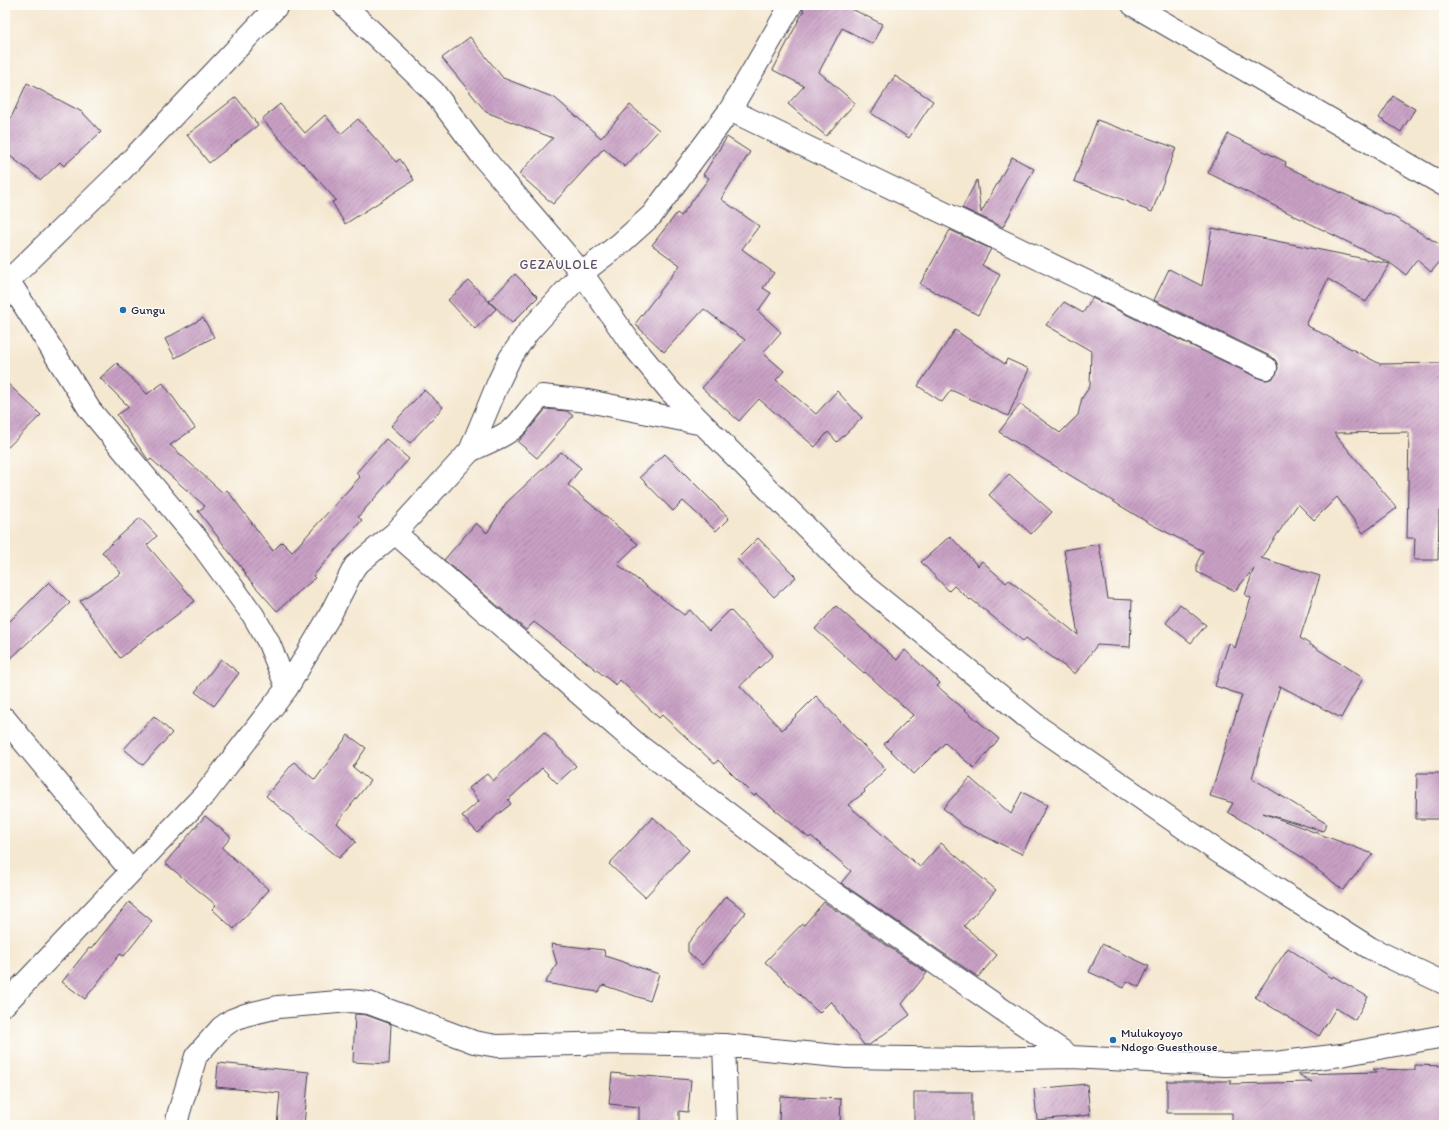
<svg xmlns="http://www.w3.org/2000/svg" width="1449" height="1130" viewBox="0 0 1449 1130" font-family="Itim,sans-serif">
	<defs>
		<pattern id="building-hatch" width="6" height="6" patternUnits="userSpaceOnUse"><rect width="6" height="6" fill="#c9a0c5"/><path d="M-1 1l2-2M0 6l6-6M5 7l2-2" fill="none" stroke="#a382a1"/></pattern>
	</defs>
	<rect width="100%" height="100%" fill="#fdfcf7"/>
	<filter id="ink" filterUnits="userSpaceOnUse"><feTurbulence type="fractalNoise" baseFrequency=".025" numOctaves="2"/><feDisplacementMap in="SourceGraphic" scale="8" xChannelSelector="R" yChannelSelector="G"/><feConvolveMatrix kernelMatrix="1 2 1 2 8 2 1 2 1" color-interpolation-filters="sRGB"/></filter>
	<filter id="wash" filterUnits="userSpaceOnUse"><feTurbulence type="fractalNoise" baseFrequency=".012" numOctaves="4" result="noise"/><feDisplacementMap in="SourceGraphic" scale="16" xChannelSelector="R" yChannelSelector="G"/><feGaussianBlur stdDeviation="0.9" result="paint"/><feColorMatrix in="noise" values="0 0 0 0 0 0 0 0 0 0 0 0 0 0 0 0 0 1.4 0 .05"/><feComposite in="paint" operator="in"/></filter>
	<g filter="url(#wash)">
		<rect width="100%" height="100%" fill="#f5e8d1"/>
		<g id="blocks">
			<path fill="url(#building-hatch)" d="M 803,5 L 854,5 L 852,9 L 882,24 L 873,44 L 842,28 L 819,72 L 855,103 L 826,136 L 788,104 L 804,86 L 773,70 L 804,10 L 802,9 Z
				M 470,37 L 503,78 L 555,98 L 601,138 L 630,105 L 659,130 L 625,167 L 604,148 L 553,204 L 519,174 L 553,138 L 486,112 L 442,58 Z
				M 895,76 L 933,101 L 909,138 L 871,113 Z
				M 27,83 L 82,112 L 101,132 L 64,166 L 60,162 L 41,180 L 5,152 L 5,131 Z
				M 1393,96 L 1415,109 L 1401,132 L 1379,118 Z
				M 236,97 L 258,125 L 209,163 L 187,135 Z
				M 280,104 L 305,133 L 325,115 L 341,134 L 358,119 L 396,162 L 400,159 L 414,180 L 345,224 L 332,202 L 336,200 L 303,163 L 302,164 L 262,119 Z
				M 1097,120 L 1176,148 L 1152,212 L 1129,203 L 1129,202 L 1074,181 Z
				M 1228,134 L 1286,162 L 1285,166 L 1388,215 L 1389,214 L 1444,247 L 1444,257 L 1431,272 L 1417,260 L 1406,275 L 1390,263 L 1208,173 Z
				M 727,137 L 750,152 L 721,199 L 759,226 L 742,249 L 774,273 L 763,288 L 771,293 L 758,311 L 781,332 L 763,353 L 784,371 L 776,380 L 816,414 L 837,391 L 862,418 L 837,442 L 828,432 L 815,447 L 759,399 L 739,421 L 702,388 L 745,340 L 704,309 L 664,352 L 635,324 L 680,265 L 652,245 L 677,213 L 681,216 L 709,178 L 703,175 Z
				M 1012,157 L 1034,169 L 1003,227 L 962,208 L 977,180 L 981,213 Z
				M 1212,228 L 1390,264 L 1366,302 L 1328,279 L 1306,325 L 1380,364 L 1444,363 L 1444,511 L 1439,511 L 1438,560 L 1414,560 L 1415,538 L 1407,538 L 1409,432 L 1334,433 L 1397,508 L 1363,533 L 1337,497 L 1314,520 L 1298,504 L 1261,558 L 1320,576 L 1300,638 L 1363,678 L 1341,718 L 1280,686 L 1252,778 L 1327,824 L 1323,831 L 1263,813 L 1373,854 L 1343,890 L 1300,856 L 1228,812 L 1233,803 L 1210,796 L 1242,695 L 1215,686 L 1229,643 L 1235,648 L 1251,598 L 1245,595 L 1254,568 L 1235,591 L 1197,572 L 1197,563 L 1203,551 L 1147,522 L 999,432 L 1020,404 L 1060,433 L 1078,415 L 1082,398 L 1090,386 L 1091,351 L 1046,325 L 1064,302 L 1083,313 L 1092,298 L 1261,379 L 1267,380 L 1273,378 L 1277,373 L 1278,367 L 1276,361 L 1272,357 L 1154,300 L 1169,269 L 1202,286 Z
				M 950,230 L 991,249 L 982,265 L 1000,275 L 978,315 L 920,284 Z
				M 515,274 L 538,297 L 512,323 L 489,301 Z
				M 469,281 L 496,309 L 475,329 L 448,300 Z
				M 203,318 L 214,337 L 175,358 L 165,339 Z
				M 955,330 L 1005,364 L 1007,359 L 1029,369 L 1008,416 L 951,390 L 942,402 L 918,386 Z
				M 117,363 L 147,394 L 163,383 L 195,428 L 170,445 L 223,493 L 227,490 L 273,551 L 282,542 L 292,552 L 360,477 L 356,473 L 386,439 L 409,459 L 358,517 L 362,520 L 313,576 L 315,578 L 277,611 L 245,575 L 246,574 L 198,511 L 205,506 L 151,459 L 149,461 L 117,415 L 129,407 L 100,378 Z
				M 5,381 L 41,415 L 5,450 Z
				M 424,390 L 443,407 L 410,443 L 391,426 Z
				M 546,409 L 567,411 L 573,416 L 537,458 L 518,442 L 526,433 Z
				M 561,452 L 581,468 L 568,485 L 638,544 L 617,564 L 684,615 L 690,610 L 709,631 L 730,610 L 773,655 L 740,686 L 782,730 L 816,696 L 886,769 L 864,790 L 865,792 L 848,805 L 920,867 L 941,843 L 996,890 L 964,926 L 997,955 L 978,977 L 841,883 L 851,871 L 811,836 L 809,838 L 756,794 L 754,796 L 718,760 L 715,764 L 662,715 L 659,718 L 620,680 L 616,685 L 534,622 L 526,630 L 444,560 L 476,523 L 487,533 L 506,503 Z
				M 665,454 L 729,518 L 716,531 L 683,501 L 673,511 L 640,477 Z
				M 1009,474 L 1052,512 L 1031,534 L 989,495 Z
				M 140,518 L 157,536 L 147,545 L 195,601 L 120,658 L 80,601 L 121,573 L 102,552 Z
				M 950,536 L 978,566 L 982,561 L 1006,583 L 1009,580 L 1078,635 L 1064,550 L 1099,544 L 1108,599 L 1132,600 L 1130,647 L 1097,645 L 1075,674 L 1026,638 L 1023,641 L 971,599 L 970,600 L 954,586 L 949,591 L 921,562 Z
				M 758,538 L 796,577 L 774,597 L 737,559 Z
				M 49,582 L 70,603 L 5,664 L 5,626 Z
				M 1180,604 L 1206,625 L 1191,643 L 1166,623 Z
				M 836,606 L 897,660 L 905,650 L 940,683 L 937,686 L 999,739 L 974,768 L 945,743 L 914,774 L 884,744 L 913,715 L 865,672 L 864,673 L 815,629 Z
				M 221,659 L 239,673 L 214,706 L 195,692 Z
				M 154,716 L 172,733 L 143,765 L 124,749 Z
				M 544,732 L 576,766 L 557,783 L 542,768 L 508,800 L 511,804 L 497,815 L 478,833 L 462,816 L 479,801 L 469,788 L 487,774 L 493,781 Z
				M 348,735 L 366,748 L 353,767 L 370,781 L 337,823 L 356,842 L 339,858 L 266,796 L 294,762 L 315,780 Z
				M 1417,773 L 1444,773 L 1444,819 L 1416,819 Z
				M 970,778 L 1011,814 L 1022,792 L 1047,805 L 1022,854 L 963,826 L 943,808 Z
				M 205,816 L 231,837 L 222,848 L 269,890 L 234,929 L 212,909 L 216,905 L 165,863 Z
				M 653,817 L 689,850 L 645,897 L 609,864 Z
				M 726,896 L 746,912 L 702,965 L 688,952 L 688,943 Z
				M 129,902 L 152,921 L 124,956 L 120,954 L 85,999 L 62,982 L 89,948 L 91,949 Z
				M 824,902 L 927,973 L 902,1004 L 910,1015 L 869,1045 L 864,1045 L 831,1001 L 819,1013 L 765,962 L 802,924 L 804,925 Z
				M 551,944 L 604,950 L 605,956 L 659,974 L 650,1001 L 603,985 L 598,992 L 545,983 L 557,964 Z
				M 1102,944 L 1149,966 L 1139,987 L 1127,981 L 1124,988 L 1089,972 Z
				M 1288,948 L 1332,978 L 1333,976 L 1368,997 L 1355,1020 L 1336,1008 L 1319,1036 L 1255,997 Z
				M 355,1014 L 366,1015 L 391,1024 L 389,1064 L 353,1062 Z
				M 218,1063 L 309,1072 L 304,1125 L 277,1125 L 280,1093 L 216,1087 Z
				M 1415,1065 L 1443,1066 L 1441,1125 L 1232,1125 L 1232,1113 L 1167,1113 L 1167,1081 L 1232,1081 L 1230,1084 L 1312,1082 L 1298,1074 L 1377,1072 L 1373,1069 L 1415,1070 Z
				M 612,1073 L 691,1080 L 688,1112 L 679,1111 L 679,1125 L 639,1125 L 639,1107 L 609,1104 Z
				M 1087,1084 L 1090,1115 L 1037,1120 L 1034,1089 Z
				M 914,1092 L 972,1092 L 972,1125 L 914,1125 Z
				M 780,1096 L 841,1099 L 840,1125 L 779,1125 Z"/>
		</g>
	</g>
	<g filter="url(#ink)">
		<use href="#blocks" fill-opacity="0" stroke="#424052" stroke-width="1"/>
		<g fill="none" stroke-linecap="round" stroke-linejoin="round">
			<g stroke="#424052" stroke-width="24">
				<path id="minor" d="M 344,5 L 434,92 L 482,156 L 582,273 L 629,341 L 671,392 L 865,586 L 1040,728 L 1223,855 L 1370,948 L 1444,983
					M 1133,5 L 1444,185
					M 730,110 L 1266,368
					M 5,275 L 90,410 L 198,540 L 253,615 L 268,641 L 287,688
					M 5,284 L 119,173 L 278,5
					M 470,451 C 485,443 505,437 517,425 C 526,415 532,404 542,396 L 588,401 L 703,424
					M 395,533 L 638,745 L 818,882 L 1071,1057
					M 5,719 L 131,871
					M 5,1004 L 206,793 L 287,688 L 329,617 L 355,566 L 395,533 L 470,451 L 499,381 L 510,358 L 528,332 L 582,273 L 621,243 L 652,215 L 730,110 L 791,5
					M 724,1045 L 727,1125
					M 176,1125 L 179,1112 L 196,1056 L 221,1028 L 232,1020 L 245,1015 L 278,1007 L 350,1001 L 369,1003 L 474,1042 L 497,1046 L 620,1043 L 724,1045 L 847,1057 L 970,1059 L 1071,1057 L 1225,1065 L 1275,1063 L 1341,1055 L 1444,1036"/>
			</g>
			<use href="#minor" stroke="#fff" stroke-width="22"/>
		</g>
	</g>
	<g fill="#1f6fb2" stroke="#fdfcf7" stroke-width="1.5">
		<circle cx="123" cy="310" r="4"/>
		<circle cx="1113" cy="1040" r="4"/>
	</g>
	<g text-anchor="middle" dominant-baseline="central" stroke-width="3" stroke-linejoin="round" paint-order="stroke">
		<g font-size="12" fill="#22223b" stroke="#fdfcf7" text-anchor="start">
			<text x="131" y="310">Gungu</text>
			<text x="1121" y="1033">Mulukoyoyo<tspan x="1121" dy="14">Ndogo Guesthouse</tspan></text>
		</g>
		<g font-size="13" letter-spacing="1" fill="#5c4e6b" stroke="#fdfcf7">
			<text x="559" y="264">GEZAULOLE</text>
		</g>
	</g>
	<rect width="1449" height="1130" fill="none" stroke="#fdfcf7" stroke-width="20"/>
</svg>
